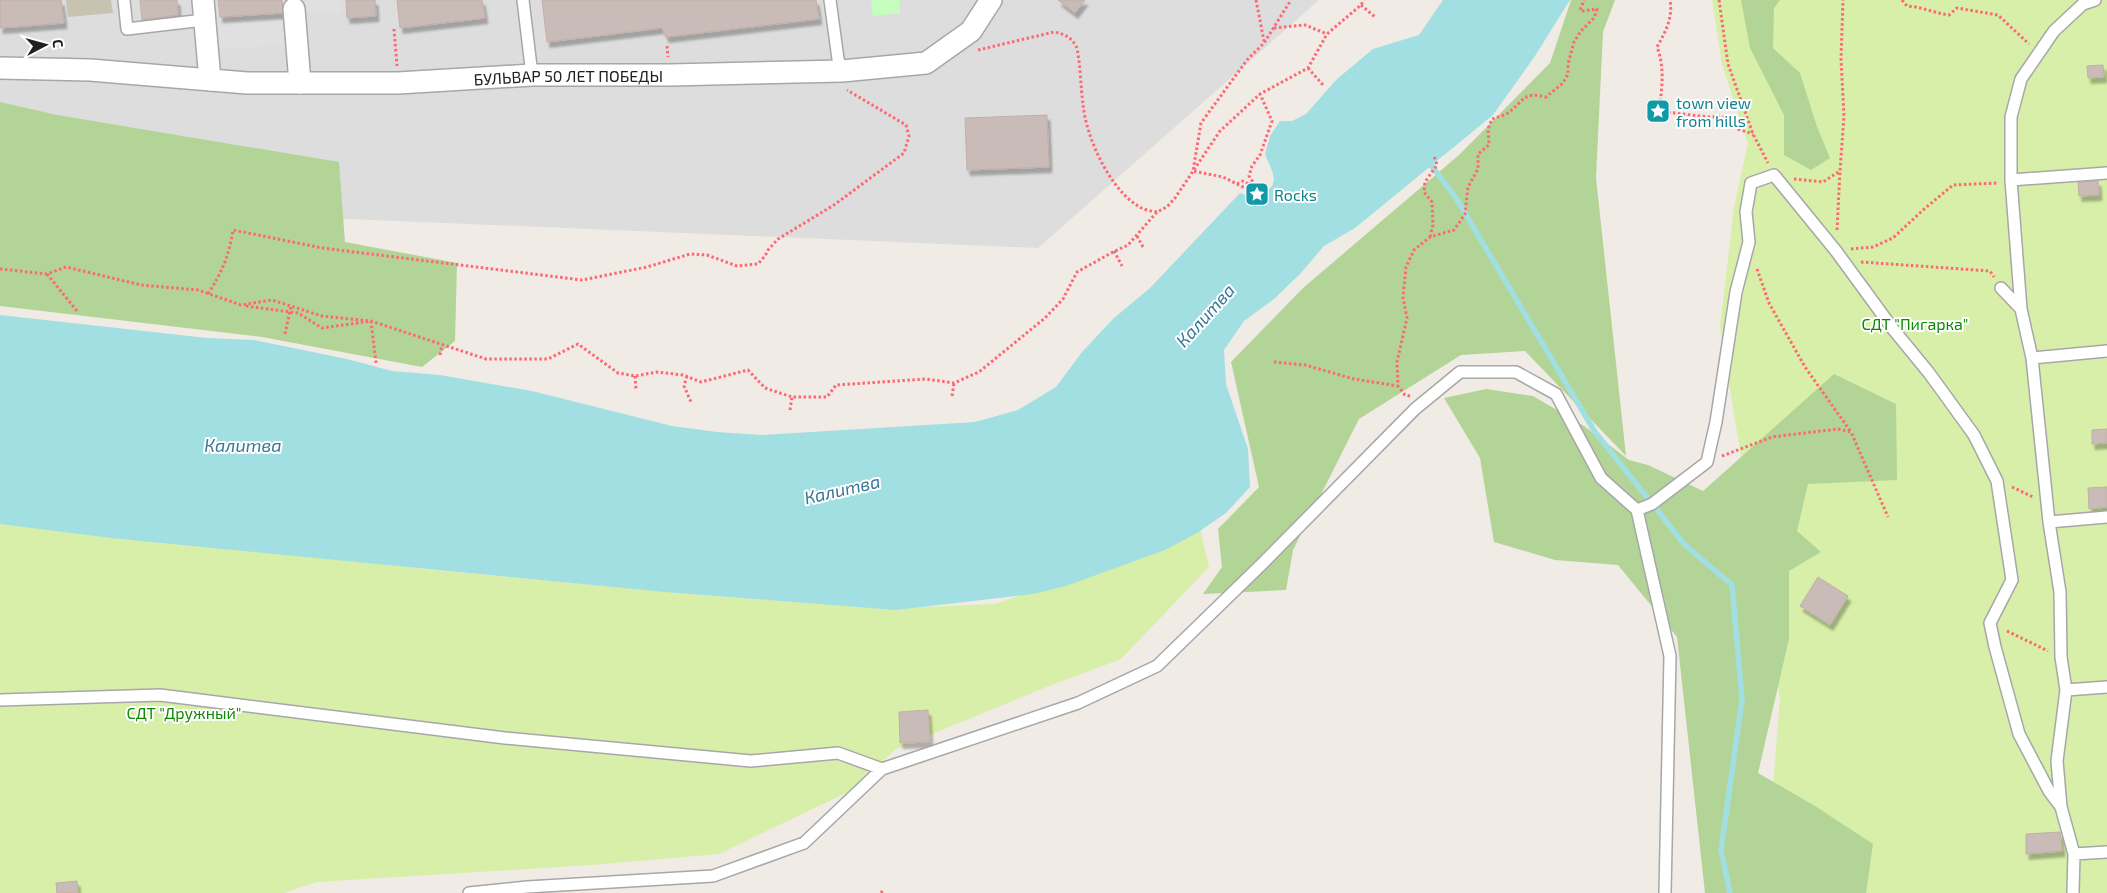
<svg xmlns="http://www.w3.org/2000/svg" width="2107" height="893" viewBox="0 0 2107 893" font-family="'Exo 2',sans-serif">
	<defs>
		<filter id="shadow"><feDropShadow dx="3" dy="5.5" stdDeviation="1" flood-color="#0004"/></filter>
	</defs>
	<rect width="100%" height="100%" fill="#f1ebe5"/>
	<path fill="#dedddd" d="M 0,0 L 1319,0 L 1038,248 L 233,214 L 0,197 Z"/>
	<path fill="#c7c3b0" d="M 66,0 L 111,0 L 113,13 L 68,17 Z"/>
	<path fill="#d7efa8" d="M 1712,0 L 2107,0 L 2107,893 L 1797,893 L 1766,873 L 1780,698 L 1720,327 L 1734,207 L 1748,144 L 1722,64 Z
		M 0,503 L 240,537 L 414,568 L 725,597 L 898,608 L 995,604 L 1146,552 L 1198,519 L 1209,567 L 1121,659 L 1049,686 L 896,749 L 848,792 L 719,854 L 591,865 L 316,882 L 284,893 L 0,893 Z"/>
	<path fill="#b3d497" d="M 1571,0 L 1615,0 L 1603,32 L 1596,178 L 1626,456 L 1525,351 L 1461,355 L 1359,419 L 1293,550 L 1286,590 L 1203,594 L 1222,567 L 1218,529 L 1259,487 L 1231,362 L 1303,288 L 1459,155 L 1550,63 Z
		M 1741,0 L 1780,0 L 1774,8 L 1773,48 L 1800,73 L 1817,127 L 1830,158 L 1811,170 L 1784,155 L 1784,115 L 1750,48 Z
		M 0,102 L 57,115 L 339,162 L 345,242 L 457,263 L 455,341 L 422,367 L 262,337 L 0,306 Z
		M 1834,374 L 1896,404 L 1897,480 L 1808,484 L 1797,531 L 1821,552 L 1789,571 L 1789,639 L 1758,773 L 1815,806 L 1873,844 L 1866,893 L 1705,893 L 1677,637 L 1618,565 L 1555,560 L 1494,542 L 1480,458 L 1444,398 L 1486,389 L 1533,396 L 1584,426 L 1629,460 L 1648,465 L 1703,491 Z"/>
	<path fill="#c6fec0" d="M 871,0 L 899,0 L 900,13 L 873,16 Z"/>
	<path fill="#e0e0e0" d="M 288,0 L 339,0 L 340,13 L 289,13 Z
		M 283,20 L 285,45 L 218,49 L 216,25 Z"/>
	<path fill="#a2dfe2" d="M 1443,0 L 1570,0 L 1535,56 L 1493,115 L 1355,228 L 1324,246 L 1300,274 L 1274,299 L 1244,321 L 1224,350 L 1226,384 L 1248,449 L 1250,487 L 1226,513 L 1197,533 L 1165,550 L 1066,586 L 1033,594 L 896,610 L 665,592 L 111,538 L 0,524 L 0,315 L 207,338 L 254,340 L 347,359 L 392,371 L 440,375 L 532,391 L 672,426 L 717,432 L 762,435 L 975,422 L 1018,410 L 1056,387 L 1082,352 L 1114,318 L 1150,288 L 1240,193 L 1255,199 C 1283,184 1274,177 1265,154 L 1270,136 L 1280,121 L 1292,121 L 1306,114 L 1337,79 L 1373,49 L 1419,35 Z"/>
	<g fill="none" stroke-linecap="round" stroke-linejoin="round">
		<path stroke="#a2dfe2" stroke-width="5.5" d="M 1428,161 L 1456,198 L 1595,432 L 1685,545 L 1732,585 L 1742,700 L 1721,850 L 1730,893"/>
	</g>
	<path fill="#c9bcb8" stroke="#c4aea6" filter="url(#shadow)" d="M 0,0 L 61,0 L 64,23 L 0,28 Z
		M 140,0 L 177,0 L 178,15 L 142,20 Z
		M 218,0 L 282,0 L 283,13 L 220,17 Z
		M 346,0 L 375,0 L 376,16 L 347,18 Z
		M 397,0 L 482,0 L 485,18 L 400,28 Z
		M 542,0 L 816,0 L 819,19 L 666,37 L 662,28 L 547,42 Z
		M 1058,0 L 1085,0 L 1075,13 Z
		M 2103,65 L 2104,77 L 2088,78 L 2087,66 Z
		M 1047,115 L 1049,167 L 967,170 L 965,118 Z
		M 2098,181 L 2099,195 L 2079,196 L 2078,182 Z
		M 2107,429 L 2107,443 L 2092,444 L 2092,430 Z
		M 2107,487 L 2107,507 L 2089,509 L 2088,488 Z
		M 1818,577 L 1848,596 L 1830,625 L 1800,606 Z
		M 928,710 L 930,742 L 900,743 L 899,712 Z
		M 2060,832 L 2062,851 L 2026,854 L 2026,834 Z
		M 77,881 L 78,893 L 57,893 L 56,883 Z"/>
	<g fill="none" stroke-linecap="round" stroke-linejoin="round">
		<g stroke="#a7a7a7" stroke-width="14">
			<path id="service" d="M 124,0 L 127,29 L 204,20
				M 523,0 L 532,75
				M 830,0 L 838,59 L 842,71
				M 2011,180 L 2107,173
				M 2001,288 L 2021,309 L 2032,358 L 2049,522 L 2060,592 L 2061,657 L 2066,690 L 2057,761 L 2061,807 L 2074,854 L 2073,893
				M 2021,309 L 2011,180 L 2011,117 L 2021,79 L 2054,31 L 2083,4 L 2095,0
				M 2032,358 L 2107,351
				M 1637,510 L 1670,656 L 1665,893
				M 2049,522 L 2107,517
				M 2066,690 L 2107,687
				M 0,700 L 160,695 L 505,738 L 751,761 L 838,753 L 882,769
				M 2074,854 L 2107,852
				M 469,893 L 527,887 L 713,876 L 804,843 L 882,769 L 1078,703 L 1157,666 L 1263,563 L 1415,409 L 1460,372 L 1516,372 L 1556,394 L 1601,478 L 1637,510 L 1652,504 L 1707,462 L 1716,422 L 1736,292 L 1749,242 L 1746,212 L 1751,183 L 1774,175 L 1836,251 L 1893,329 L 1929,373 L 1974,435 L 1997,481 L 2012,580 L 1990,623 L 1995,647 L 2019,734 L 2049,791 L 2061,807"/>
		</g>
		<g stroke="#a7a7a7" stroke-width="24">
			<g id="minor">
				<path d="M 203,0 L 210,80"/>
				<path d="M 294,9 L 300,83"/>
				<path id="s1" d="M 0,68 L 90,70 L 247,83 L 398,83 L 532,75 L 670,75 L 842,71 L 926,63 L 971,31 L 991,0"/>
			</g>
		</g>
		<path stroke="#ff6873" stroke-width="3" stroke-dasharray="2.5 2.5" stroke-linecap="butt" d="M 1256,0 L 1264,41
			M 1719,0 L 1728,64 L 1753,134 L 1768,163
			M 1902,0 L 1907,6 C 1922,7 1935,13 1949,15 L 1957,8 L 1998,15 L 2029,44
			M 1361,5 L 1375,17
			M 1274,28 L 1305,25 L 1327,34
			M 394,29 L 397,66
			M 667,46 L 668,57
			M 978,50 L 1054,32 C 1064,34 1071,37 1076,46 C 1080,55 1081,92 1083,104 C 1086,137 1109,188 1138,206 C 1144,210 1151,211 1157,212
			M 1308,68 L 1323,85
			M 1658,111 L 1708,117 L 1722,116 L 1738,129 L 1753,134
			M 1659,111 C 1662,89 1665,67 1657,47 C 1666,31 1673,18 1670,0
			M 1794,179 L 1823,182 L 1840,171 L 1844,116 L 1841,59 L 1843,0
			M 1237,184 L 1243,181 L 1257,188 L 1249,176 L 1252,166 L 1260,155 L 1272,121 L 1260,94
			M 1257,194 L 1223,177 L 1193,171 L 1201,123 L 1247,60 L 1264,43 L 1291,0
			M 1837,230 L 1840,171
			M 1137,236 L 1143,247
			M 1430,237 L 1433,225 L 1432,202 L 1424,192 L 1425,182 L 1437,165 L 1434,156
			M 1851,249 L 1873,247 L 1893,238 L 1923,210 L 1953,185 L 1998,183
			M 1114,251 L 1122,266
			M 1861,262 L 1990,271 L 1994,277
			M 0,269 L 47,274 L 66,267 L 141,285 L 198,290 L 241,305 L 272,300 L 322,316 L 371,321 L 486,359 L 548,359 L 578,344 L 618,373 L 635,376 L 657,372 L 683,375 L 701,382 L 748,370 L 765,388 L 792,397 L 827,397 L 836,385 L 926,379 L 954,383 L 979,372 L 1045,318 L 1063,299 L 1077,272 L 1113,252 L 1128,245 L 1157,212 L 1167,207 L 1175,198 L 1220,131 L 1260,94 L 1308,68 L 1327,34 L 1361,5 L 1364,0
			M 1757,269 L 1769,303 L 1805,367 L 1851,432
			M 47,274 L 77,311
			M 208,294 C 222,272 229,256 233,230 L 322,248 L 582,280 L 647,267 L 690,254 L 707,255 L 737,266 L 758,264 L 765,256 L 768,250 L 778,239 L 834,205 L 904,153 L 909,136 L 906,125 L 847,90
			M 246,306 L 298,313 L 322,328 L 371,321 L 376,363
			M 285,334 L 291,306
			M 440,355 L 442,345
			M 1274,362 L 1305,365 L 1354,379 L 1398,386
			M 635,376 L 636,390
			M 687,376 L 684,386 L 691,402
			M 952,396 L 954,383
			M 1410,396 L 1405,395 L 1398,386 L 1397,362 L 1407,318 L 1403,298 L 1406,267 L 1414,250 L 1430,237 L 1454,230 L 1465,214 L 1468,187 L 1478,169 L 1478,154 L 1489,145 L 1488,129 L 1492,119 C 1497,117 1503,116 1508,113 C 1524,101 1523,91 1546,97 L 1563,83 L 1568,74 L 1568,64 L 1574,42 L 1581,31 L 1594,18 L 1597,9 L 1582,11 L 1580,10 L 1584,0
			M 790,410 L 792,397
			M 1722,456 L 1772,437 L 1838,429 L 1851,432 L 1888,517
			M 2012,487 L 2033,497
			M 2007,631 L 2048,651
			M 881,893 L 884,889"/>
		<use href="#service" stroke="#fff" stroke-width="11"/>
		<use href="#minor" stroke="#fff" stroke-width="21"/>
	</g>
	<defs>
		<g id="sight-square" transform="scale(1.25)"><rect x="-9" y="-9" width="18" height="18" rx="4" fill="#0f9aa8" stroke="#fff"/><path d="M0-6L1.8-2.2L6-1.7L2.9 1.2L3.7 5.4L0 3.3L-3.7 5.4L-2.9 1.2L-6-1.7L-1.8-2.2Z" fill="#fff"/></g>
	</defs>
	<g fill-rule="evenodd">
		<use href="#sight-square" x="1658" y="111"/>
		<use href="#sight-square" x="1257" y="194"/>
	</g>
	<g text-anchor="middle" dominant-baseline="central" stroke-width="4" stroke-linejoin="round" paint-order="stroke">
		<g font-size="16" fill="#202020" stroke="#fff">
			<text stroke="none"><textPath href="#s1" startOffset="569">БУЛЬВАР 50 ЛЕТ ПОБЕДЫ</textPath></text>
		</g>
		<g font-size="16" fill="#0d838f" stroke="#fff" text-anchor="start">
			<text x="1676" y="102">town view<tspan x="1676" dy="18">from hills</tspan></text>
			<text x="1274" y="194">Rocks</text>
		</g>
		<g font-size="16" fill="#0f8903" stroke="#fff">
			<text x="1915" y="323">СДТ "Пигарка"</text>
			<text x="184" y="712">СДТ "Дружный"</text>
		</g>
		<g font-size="18" font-style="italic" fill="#397897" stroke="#fff">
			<text transform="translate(1205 315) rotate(-48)">Калитва</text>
			<text x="243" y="445">Калитва</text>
			<text transform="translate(842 489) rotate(-13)">Калитва</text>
		</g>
	</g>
	<g transform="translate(45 45) rotate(84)" stroke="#ffffff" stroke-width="4" paint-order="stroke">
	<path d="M0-4L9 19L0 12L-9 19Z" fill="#202020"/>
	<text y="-8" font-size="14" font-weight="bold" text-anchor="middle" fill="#202020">С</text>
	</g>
</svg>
